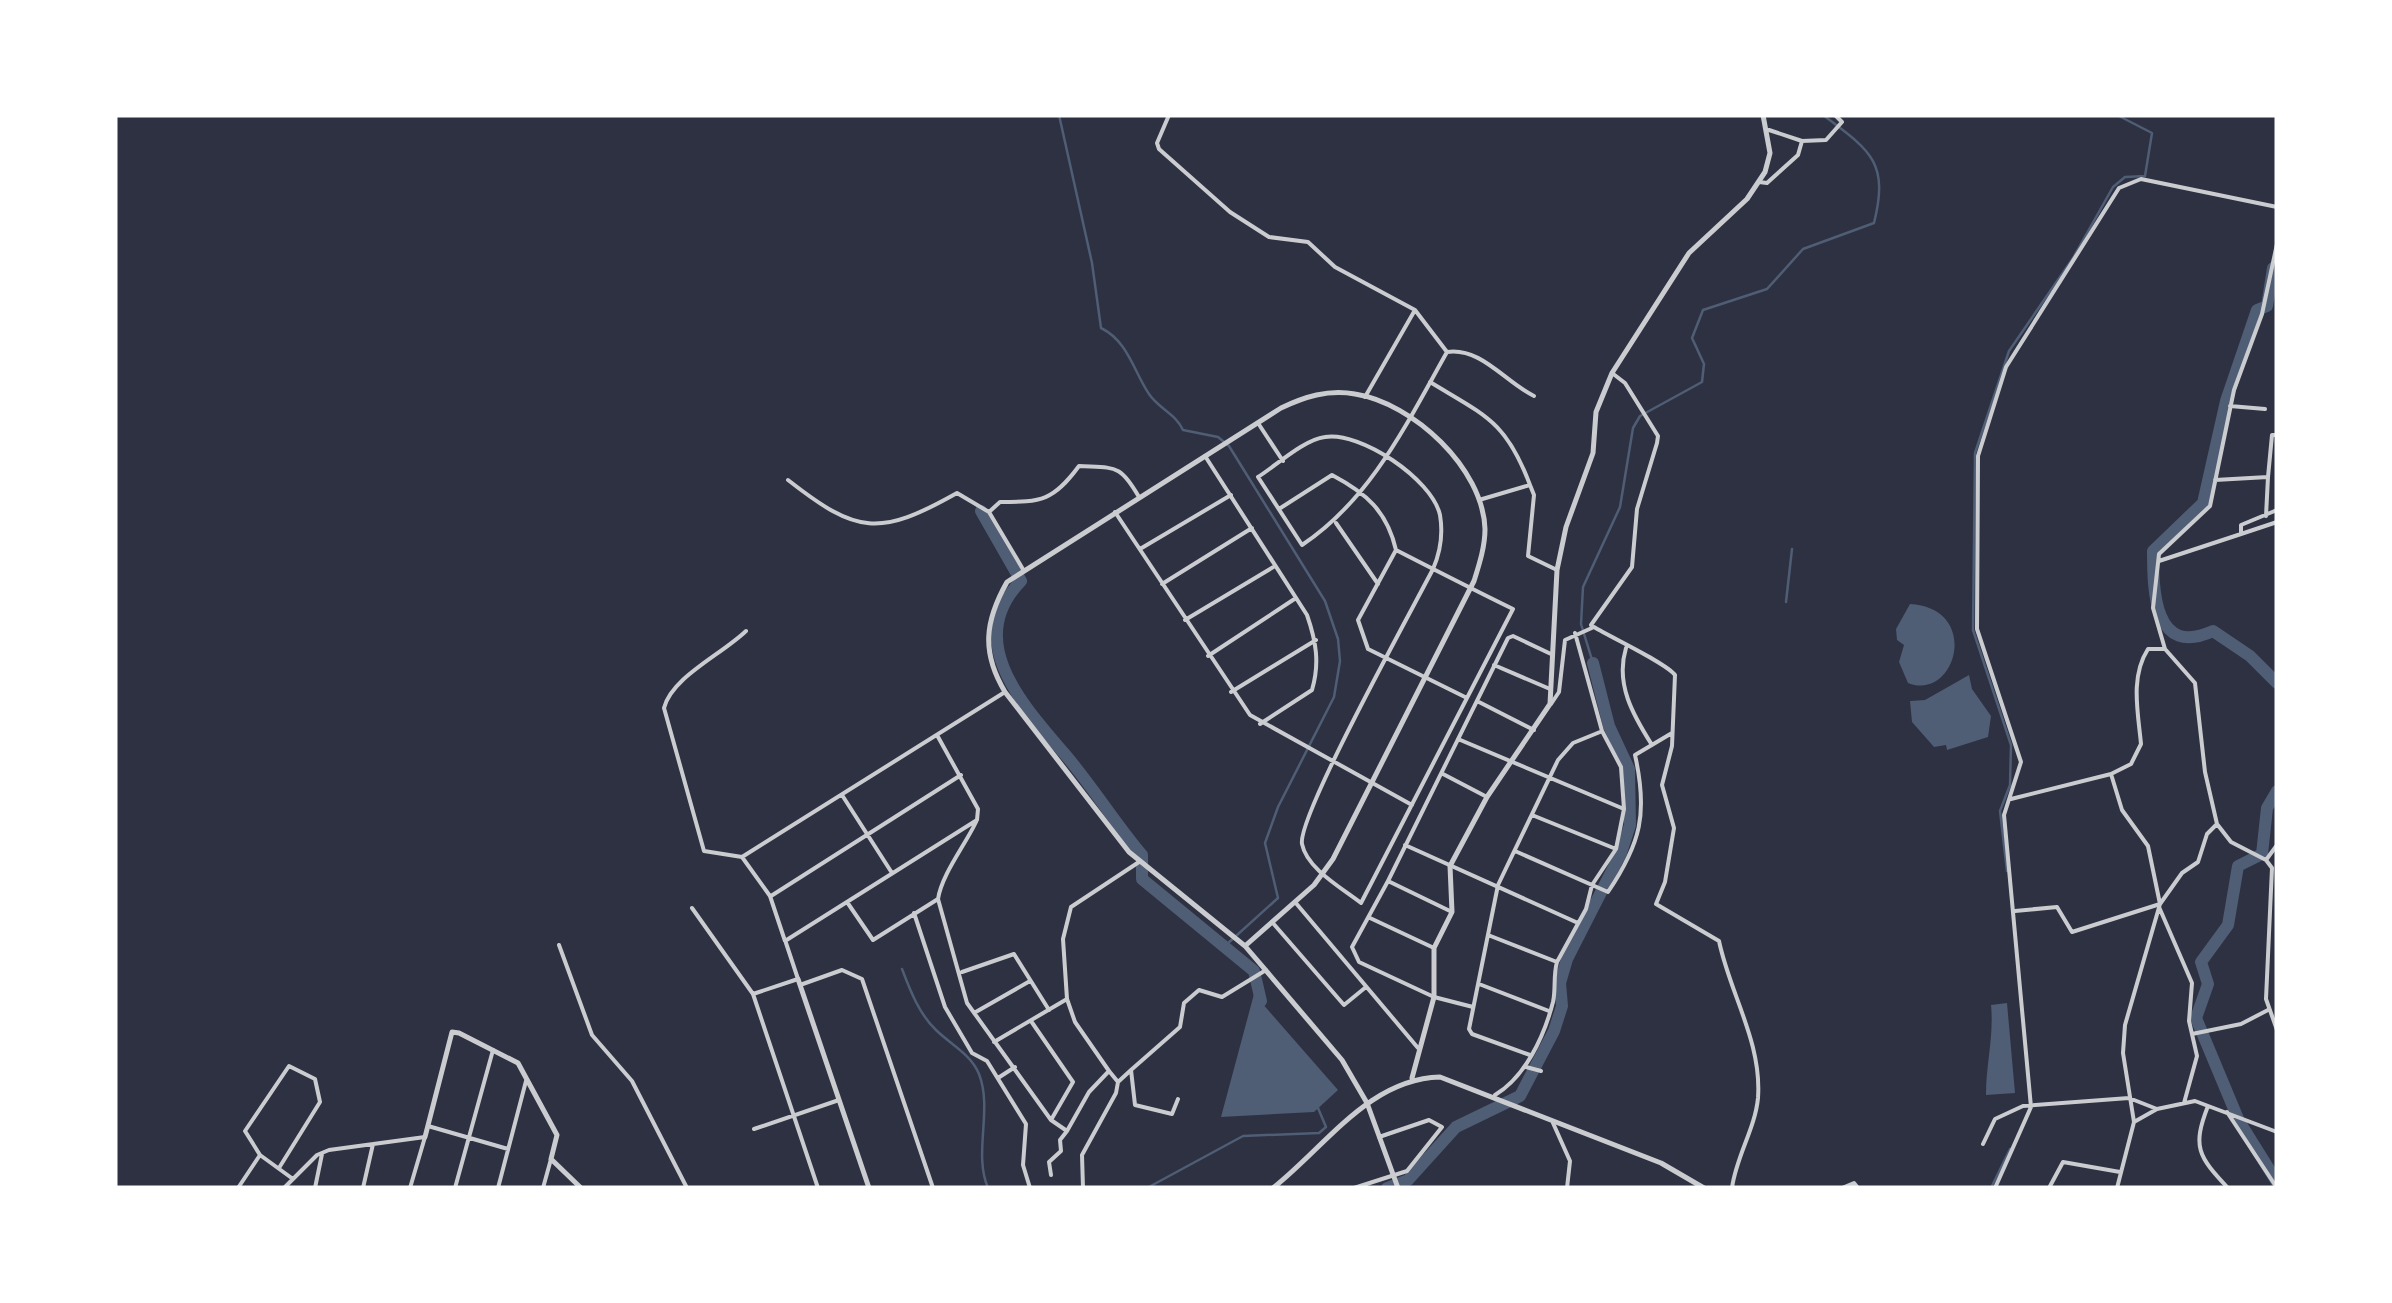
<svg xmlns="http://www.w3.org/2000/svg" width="2392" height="1303" viewBox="0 0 2392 1303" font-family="'Asap Condensed',sans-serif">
	<rect width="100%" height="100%" fill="#2d3142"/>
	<path fill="#4f5d75" d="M 1910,604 C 1982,608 1956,702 1908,683 L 1899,662 L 1904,645 L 1897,640 L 1896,629 Z
		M 1969,675 L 1972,689 L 1991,716 L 1988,737 L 1947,750 L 1946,745 L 1934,747 L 1912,722 L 1910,701 L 1925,700 Z
		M 1254,994 L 1338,1090 L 1314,1112 L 1221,1117 Z
		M 2007,1003 L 2015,1093 L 1986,1095 C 1986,1063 1994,1037 1991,1005 Z"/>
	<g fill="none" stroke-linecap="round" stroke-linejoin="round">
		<path stroke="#4f5d75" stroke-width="2.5" d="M 1059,115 L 1092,263 L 1101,328 C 1128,341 1134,372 1149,394 C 1159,409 1175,413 1183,430 L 1218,437 L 1229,446 L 1325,601 L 1338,639 L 1340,661 L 1334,697 L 1278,807 L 1265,843 L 1278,898 L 1226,945
			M 1786,602 L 1792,549
			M 1593,663 L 1581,624 L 1583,587 L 1620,507 L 1633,428 L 1640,416 L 1702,382 L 1704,364 L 1692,338 L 1703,310 L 1767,289 L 1803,249 L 1874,223 C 1889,162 1871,151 1823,115
			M 2007,871 L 2000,811 L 2010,785 L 2011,745 L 1973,630 L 1975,453 L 2009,351 L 2073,258 L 2113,187 L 2125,177 L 2145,176 L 2152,133 L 2117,115
			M 902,969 C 910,990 919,1014 936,1030 C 950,1044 971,1054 979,1074 C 993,1110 973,1153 988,1188
			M 1147,1188 L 1243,1136 L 1319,1133 L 1326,1127 L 1318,1108
			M 1991,1188 L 2010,1149"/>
		<path stroke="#4f5d75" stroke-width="12" d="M 2273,268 L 2267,306 L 2257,310 L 2226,401 L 2203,503 L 2153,551 C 2153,591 2154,658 2213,631 L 2250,656 L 2277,683
			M 981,511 L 1021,581 C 963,640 1022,704 1063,752 C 1091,784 1114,822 1142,855 L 1142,879 L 1254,971 L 1261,1001
			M 2277,791 L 2267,808 L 2262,854 L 2238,866 L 2228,925 L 2201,962 L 2208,984 L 2196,1018 L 2239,1121 L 2277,1182
			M 1387,1188 L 1408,1180 L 1456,1127 L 1520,1096 L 1554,1031 L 1562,1006 L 1560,983 L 1567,959 L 1621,853 L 1630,825 L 1629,769 L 1609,726 L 1593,663"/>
		<path stroke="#caccd0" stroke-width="4" d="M 1169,115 L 1157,143 L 1159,149 L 1230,212 L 1269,237 L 1308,242 L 1335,267 L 1415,310
			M 2233,115 L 2257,115
			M 1769,130 L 1802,141 L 1826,140 L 1842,122 L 1835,115
			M 1759,182 L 1767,183 L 1798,155 L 1802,141
			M 2277,244 L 2262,314 L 2234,390 L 2210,506 L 2159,554 L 2153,608 L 2165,649 L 2195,683 L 2205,772 L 2217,824 L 2231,842 L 2266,860 L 2272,868 L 2266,999 L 2277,1030
			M 1447,352 C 1481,347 1505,382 1534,396
			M 1430,382 C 1486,416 1506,421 1530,485
			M 1365,397 L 1415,310 L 1447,352 C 1407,423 1371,499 1302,545 L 1258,477 C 1277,465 1303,440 1325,437 C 1360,431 1432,479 1440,515 C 1443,533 1440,553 1433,569 C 1413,608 1297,817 1302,844 C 1307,869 1342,888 1361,903 L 1513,609 C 1474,590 1435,570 1396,550
			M 2230,406 L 2265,409
			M 1258,423 L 1283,461
			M 1205,456 L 1307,615 C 1316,641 1320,663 1312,690 L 1260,724
			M 788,480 C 857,534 879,537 957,493 L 989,512
			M 2215,480 L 2268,477 L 2272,435 L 2277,435
			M 1479,500 L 1530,485 L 1534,495 L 1528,556 L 1557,570
			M 1279,509 L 1332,475 C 1366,493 1387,511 1396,550 L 1358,620 L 1368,649 L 1467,698
			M 1115,512 L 1250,715 L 1412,805
			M 2266,516 L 2268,477
			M 1336,523 L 1378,584
			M 2241,534 L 2277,522
			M 1140,549 L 1231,495
			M 2159,561 L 2241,534 L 2241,525 L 2277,510
			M 1024,571 L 989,512 L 1000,502 C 1042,502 1053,501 1079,466 C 1116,468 1120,464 1139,497
			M 1162,584 L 1252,528
			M 1185,620 L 1275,566
			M 1591,625 L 1632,567 L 1637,509 L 1657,443 L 1658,436 L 1625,383 L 1612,373
			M 1626,648 C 1615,684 1633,715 1652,745
			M 1208,656 L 1296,598
			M 1494,665 L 1550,689
			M 1231,692 L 1316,640
			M 1477,701 L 1534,730
			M 1551,704 L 1559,692 L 1565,640 L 1594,627 C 1612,638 1666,663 1675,675 L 1672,746 L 1662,785 L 1674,828 L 1665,882 L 1656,904 L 1719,941 C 1730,994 1762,1042 1758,1098 C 1755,1129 1736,1157 1732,1188
			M 937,735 L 978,809 L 977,820 L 785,941 L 770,896 L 742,857 L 1005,692
			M 1458,739 L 1624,809
			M 1443,774 L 1487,797
			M 842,795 L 892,873
			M 2011,799 L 2111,774 L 2131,764 L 2141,744 C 2138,712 2130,677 2148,649 L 2165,649
			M 1532,815 L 1616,849
			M 1405,845 L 1578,923
			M 1515,851 L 1608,892 C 1641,843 1648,813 1635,755 L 1672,733
			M 742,857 L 704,851 L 664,708 C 672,677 721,655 746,631
			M 2266,860 L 2277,845
			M 1388,881 L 1352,947 L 1359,962 L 1434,997 L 1473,1007
			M 771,896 L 961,775
			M 938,899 L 967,1003 L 1051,1120 L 1067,1131 L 1089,1092 L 1109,1071 L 1075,1022 L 1067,999 L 1063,939 L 1071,907 L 1139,862
			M 847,902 L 873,940 L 938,899 C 942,874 964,847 976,822
			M 1295,902 L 1418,1048
			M 2159,907 L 2192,983 L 2189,1021 L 2197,1056 L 2184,1103
			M 692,908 L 753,994 L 798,979 L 786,943
			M 2015,911 L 2057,907 L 2072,932 L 2160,904 L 2148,846 L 2122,810 L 2111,774
			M 1452,912 L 1388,881 L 1508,638 L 1513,636 L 1551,654
			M 914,913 L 945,1007 L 972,1053 L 987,1061 L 1026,1124 L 1023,1165 L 1030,1188
			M 1370,918 L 1434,948
			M 1272,922 L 1344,1005 L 1366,987
			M 1488,935 L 1557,962
			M 559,945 L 592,1035 L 632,1081 L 687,1188
			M 962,972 L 1014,954 L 1049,1010
			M 1479,984 L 1549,1011
			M 800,985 L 842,970 L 862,979 L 933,1188
			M 753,994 L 818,1188
			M 974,1013 L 1030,981
			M 1031,1021 L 1073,1082 L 1051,1120
			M 2192,1034 L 2241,1024 L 2268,1010
			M 994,1042 L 1067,999
			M 1530,1055 L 1472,1034 L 1469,1029 L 1498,885 L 1558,760 L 1573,743 L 1600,732
			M 1526,1067 L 1541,1071
			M 1131,1070 L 1180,1027 L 1184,1003 L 1199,990 L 1222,997 L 1266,970
			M 998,1078 L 1015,1067
			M 1118,1082 L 1131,1070 L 1135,1105 L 1172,1114 L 1178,1099
			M 1495,1095 C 1525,1077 1544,1037 1553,1002 C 1556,989 1553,976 1557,962 L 1586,909 L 1592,885 L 1616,849 L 1624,809 L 1621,767 L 1602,731 L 1575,633
			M 2208,1106 C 2192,1147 2198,1156 2228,1188
			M 2227,1112 L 2277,1188
			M 2134,1122 L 2123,1053 L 2125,1025 L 2160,904 L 2182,873 L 2198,862 L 2207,834 L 2217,824
			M 1553,1123 L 1570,1161 L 1567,1188
			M 428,1126 L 508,1149
			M 754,1129 L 839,1100
			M 1983,1144 L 1995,1119 L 2023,1106 L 2129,1098 L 2157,1109
			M 279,1168 L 320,1102 L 315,1079 L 289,1066 L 245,1131 L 260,1155 L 293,1179
			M 1051,1175 L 1049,1162 L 1061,1151 L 1060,1140 L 1067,1131
			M 238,1188 L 260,1155
			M 284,1188 L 317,1155 L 329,1150 L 425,1137 L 410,1188
			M 315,1188 L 322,1154
			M 363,1188 L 373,1144
			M 455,1188 L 493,1050
			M 498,1188 L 526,1081
			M 543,1188 L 551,1159
			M 1083,1188 L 1082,1155 L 1116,1093 L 1118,1082 L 1109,1071
			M 1354,1188 L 1407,1171 L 1442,1127 L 1429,1120 L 1379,1137
			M 1842,1188 L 1854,1183 L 1858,1188
			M 1995,1188 L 2031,1107 L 2004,815 L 2021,762 L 1977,629 L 1978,456 L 2006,367 L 2119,188 L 2141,179 L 2277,207
			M 2049,1188 L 2063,1162 L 2120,1172
			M 2117,1188 L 2134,1122 L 2157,1109 L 2195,1101 L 2277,1132"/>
		<path stroke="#caccd0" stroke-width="5" d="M 1245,946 L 1314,885 L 1333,859 L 1474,581 C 1479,565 1485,547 1485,529 C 1483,468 1413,403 1355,394 C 1328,389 1304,397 1281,408 L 1007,582 C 985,621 981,652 1005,692 L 1129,852 L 1245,946 L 1342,1060 L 1367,1103 L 1398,1188
			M 798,979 L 869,1188
			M 1412,1078 L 1434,997 L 1434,948 L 1452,912 L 1450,866 L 1487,797 L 1550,704 L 1557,570 L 1566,527 L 1593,453 L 1596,412 L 1612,373 L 1689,253 L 1747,199 L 1765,172 L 1770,153 L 1763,115
			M 425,1137 L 452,1032 L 459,1033 L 518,1063 L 557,1135 L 551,1159 L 581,1188
			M 1273,1188 C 1326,1146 1369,1079 1440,1077 L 1661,1163 L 1704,1188"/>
	</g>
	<rect width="2392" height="1303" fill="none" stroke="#ffffff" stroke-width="235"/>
</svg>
